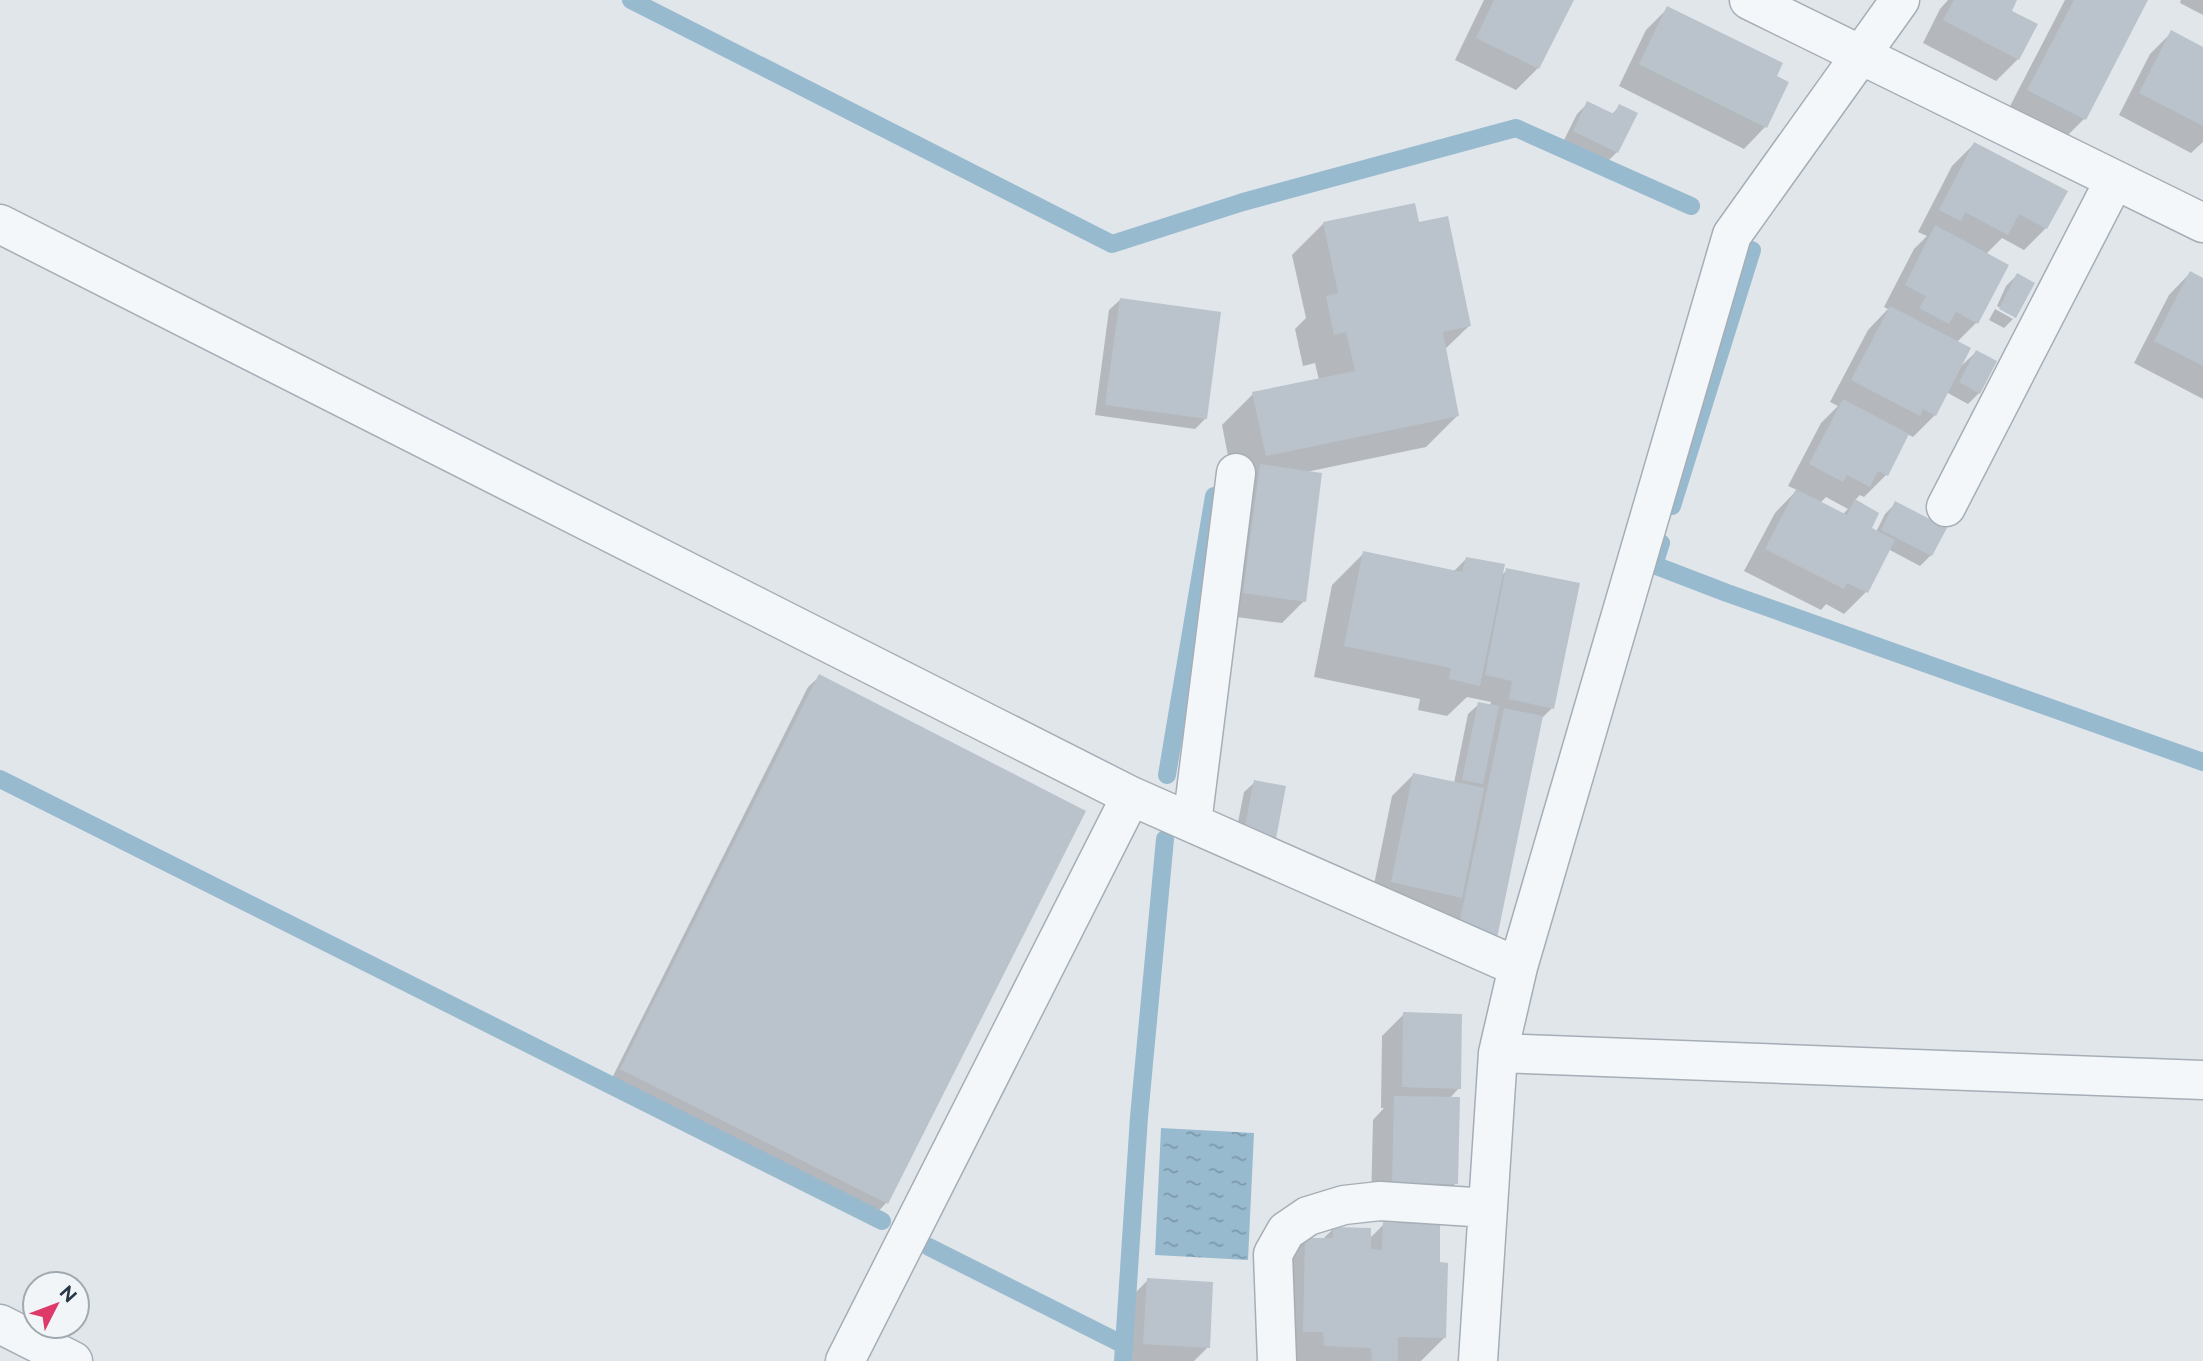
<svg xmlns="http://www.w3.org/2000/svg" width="2203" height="1361" viewBox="0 0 2203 1361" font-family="Raleway,sans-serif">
	<defs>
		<pattern id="water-ripples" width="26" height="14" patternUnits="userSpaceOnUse" patternTransform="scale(1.75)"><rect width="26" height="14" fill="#98bacf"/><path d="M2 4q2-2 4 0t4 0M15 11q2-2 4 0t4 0" fill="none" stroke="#7c98aa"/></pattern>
	</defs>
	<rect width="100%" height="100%" fill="#e1e6eb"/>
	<path fill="url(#water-ripples)" d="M 1161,1128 L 1254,1133 L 1248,1260 L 1155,1255 Z
		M 1117,1343 L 1132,1348 L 1131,1361 L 1116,1361 Z"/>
	<path fill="#0003" fill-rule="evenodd" d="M 1484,0 L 1572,0 L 1538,68 L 1516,90 L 1455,60 Z
		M 1948,0 L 2014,0 L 2010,12 L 2018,59 L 1996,81 L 1923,43 L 1940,9 Z
		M 2065,0 L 2146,0 L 2084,119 L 2062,141 L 2007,112 Z
		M 2181,0 L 2203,0 L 2203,15 L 2180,3 Z
		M 1668,8 L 1765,127 L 1744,149 L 1619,86 L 1646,30 Z
		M 2172,32 L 2203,49 L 2203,142 L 2191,153 L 2119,115 L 2150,54 Z
		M 1588,103 L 1611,115 L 1620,106 L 1617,152 L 1606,163 L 1563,142 L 1577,114 Z
		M 1974,144 L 2046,228 L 2024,250 L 2002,238 L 1986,254 L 1977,322 L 1957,342 L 1959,368 L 1976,352 L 1979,393 L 1968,404 L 1946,392 L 1935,415 L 1913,437 L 1907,434 L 1886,475 L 1864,497 L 1860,495 L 1854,501 L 1877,513 L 1869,528 L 1876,532 L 1885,514 L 1896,503 L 1931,555 L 1920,566 L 1888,549 L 1866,592 L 1844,614 L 1826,604 L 1821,610 L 1744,571 L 1775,513 L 1797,490 L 1788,486 L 1821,423 L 1838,406 L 1830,402 L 1868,330 L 1888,309 L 1884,307 L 1914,249 L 1927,236 L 1918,232 L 1952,166 ZM 1826,497 L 1848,509 L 1843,514 L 1820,503 Z
		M 1324,223 L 1417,224 L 1469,326 L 1444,350 L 1457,416 L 1426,447 L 1306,472 L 1304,601 L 1282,623 L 1222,615 L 1234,486 L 1222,425 L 1253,394 L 1319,380 L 1315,363 L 1303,366 L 1295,329 L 1306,318 L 1292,255 Z
		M 2190,273 L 2203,280 L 2203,399 L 2134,363 L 2169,295 Z
		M 2017,275 L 2015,317 L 2014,318 L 2014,315 L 1997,306 L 2006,286 Z
		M 1120,300 L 1206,418 L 1195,429 L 1095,415 L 1109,310 Z
		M 1995,309 L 2013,319 L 2004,328 L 1989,320 Z
		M 1364,553 L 1453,572 L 1466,559 L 1501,576 L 1507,570 L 1552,708 L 1540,720 L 1495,937 L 1437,951 L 1446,912 L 1438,919 L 1370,904 L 1392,796 L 1414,774 L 1454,783 L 1468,714 L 1479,704 L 1490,706 L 1491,702 L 1467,697 L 1447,716 L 1418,710 L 1420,699 L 1314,677 L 1332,585 Z
		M 819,677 L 1084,812 L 886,1203 L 876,1214 L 611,1080 L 808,687 Z
		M 1255,782 L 1273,843 L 1233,847 L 1244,792 Z
		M 1404,1014 L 1459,1088 L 1449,1099 L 1456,1183 L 1435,1205 L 1371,1204 L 1373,1120 L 1384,1108 L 1381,1108 L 1382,1036 Z
		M 1384,1224 L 1438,1264 L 1445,1337 L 1421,1361 L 1273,1361 L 1274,1271 L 1306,1240 L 1322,1240 L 1333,1229 L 1370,1238 Z
		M 1148,1280 L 1208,1347 L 1194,1361 L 1122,1361 L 1126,1302 Z"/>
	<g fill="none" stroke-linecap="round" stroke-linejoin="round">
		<path stroke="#98bacf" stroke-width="18" d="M 631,0 L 1112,244 L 1243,202 L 1516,128 L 1691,206
			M 1672,506 L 1752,250
			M 1661,543 L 1654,565 L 1727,593 L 2203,762
			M 1167,775 L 1214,496
			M 0,779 L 882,1221
			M 929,1247 L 1124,1345
			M 1123,1361 L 1139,1117 L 1165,839"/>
	</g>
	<path fill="#bac3cc" d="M 1494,0 L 1574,0 L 1539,69 L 1476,38 Z
		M 1954,0 L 2017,0 L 2012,11 L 2038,24 L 2019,60 L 1943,20 Z
		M 2074,0 L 2148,0 L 2086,120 L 2027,90 Z
		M 1667,6 L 1783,63 L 1777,76 L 1789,82 L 1767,128 L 1639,64 Z
		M 2171,30 L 2203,47 L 2203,126 L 2139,93 Z
		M 1587,101 L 1614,114 L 1619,104 L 1638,113 L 1618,153 L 1573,131 Z
		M 1974,142 L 2068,191 L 2047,229 L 2019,214 L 2008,235 L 1965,212 L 1961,221 L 1939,210 Z
		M 1415,203 L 1419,222 L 1448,216 L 1471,326 L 1443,332 L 1459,416 L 1266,456 L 1252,392 L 1355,371 L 1346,332 L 1334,335 L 1326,296 L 1338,293 L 1323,222 Z
		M 1935,225 L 2009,265 L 1978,324 L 1956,312 L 1949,324 L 1919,308 L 1926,296 L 1905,285 Z
		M 2190,271 L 2203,278 L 2203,366 L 2154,341 Z
		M 2017,273 L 2035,283 L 2016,318 L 1999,309 Z
		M 1120,298 L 1221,312 L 1207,419 L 1105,405 Z
		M 1890,306 L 1971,348 L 1936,416 L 1923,409 L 1920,416 L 1851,380 Z
		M 1976,350 L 1997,361 L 1980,394 L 1959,382 Z
		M 1843,399 L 1909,434 L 1888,476 L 1878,471 L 1870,487 L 1847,475 L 1843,482 L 1809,464 Z
		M 1260,464 L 1322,473 L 1306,602 L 1243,593 Z
		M 1796,489 L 1847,515 L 1855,499 L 1879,513 L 1872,528 L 1895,540 L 1868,593 L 1847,583 L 1844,589 L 1765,549 Z
		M 1895,501 L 1947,528 L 1932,556 L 1881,530 Z
		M 1363,551 L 1462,572 L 1466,557 L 1505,564 L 1480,686 L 1449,679 L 1451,668 L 1344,646 Z
		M 1506,568 L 1580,583 L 1554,709 L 1509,699 L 1512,681 L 1485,675 Z
		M 819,674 L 1086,811 L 888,1204 L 620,1069 Z
		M 1478,702 L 1499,706 L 1483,784 L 1462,780 Z
		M 1504,708 L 1543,716 L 1497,938 L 1458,930 Z
		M 1413,773 L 1484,788 L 1462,898 L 1391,882 Z
		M 1254,780 L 1286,786 L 1275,844 L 1243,836 Z
		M 1403,1012 L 1462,1014 L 1461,1089 L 1402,1087 Z
		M 1394,1096 L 1460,1097 L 1458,1184 L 1392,1183 Z
		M 1383,1222 L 1440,1224 L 1440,1262 L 1448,1263 L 1446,1338 L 1398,1337 L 1398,1361 L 1372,1361 L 1371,1348 L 1324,1346 L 1323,1332 L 1303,1332 L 1305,1238 L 1333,1238 L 1333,1227 L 1371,1228 L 1371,1249 L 1382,1250 Z
		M 1147,1278 L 1213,1282 L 1210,1348 L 1143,1344 Z"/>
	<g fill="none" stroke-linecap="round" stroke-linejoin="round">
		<g stroke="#a5aeb6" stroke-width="41">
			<path id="minor" d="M 1749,0 L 2203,223
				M 0,224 L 1131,796 L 1518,967
				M 1946,507 L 2114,181
				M 1192,823 L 1236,473
				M 1498,1053 L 2203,1080
				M 0,1324 L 73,1361
				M 845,1361 L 1131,796
				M 1277,1361 L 1273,1254 L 1286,1231 L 1308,1216 L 1344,1205 L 1380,1201 L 1488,1208
				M 1478,1361 L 1498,1053 L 1518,967 L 1732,235 L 1900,0"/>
		</g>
		<use href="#minor" stroke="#f4f7f9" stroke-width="38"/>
	</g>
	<g transform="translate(56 1305) rotate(48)"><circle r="33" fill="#f1f5f8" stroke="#a0a9b0" stroke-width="2"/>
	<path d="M0-5L12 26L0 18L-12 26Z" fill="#dd3969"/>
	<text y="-10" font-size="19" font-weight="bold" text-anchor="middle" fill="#273645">N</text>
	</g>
</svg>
